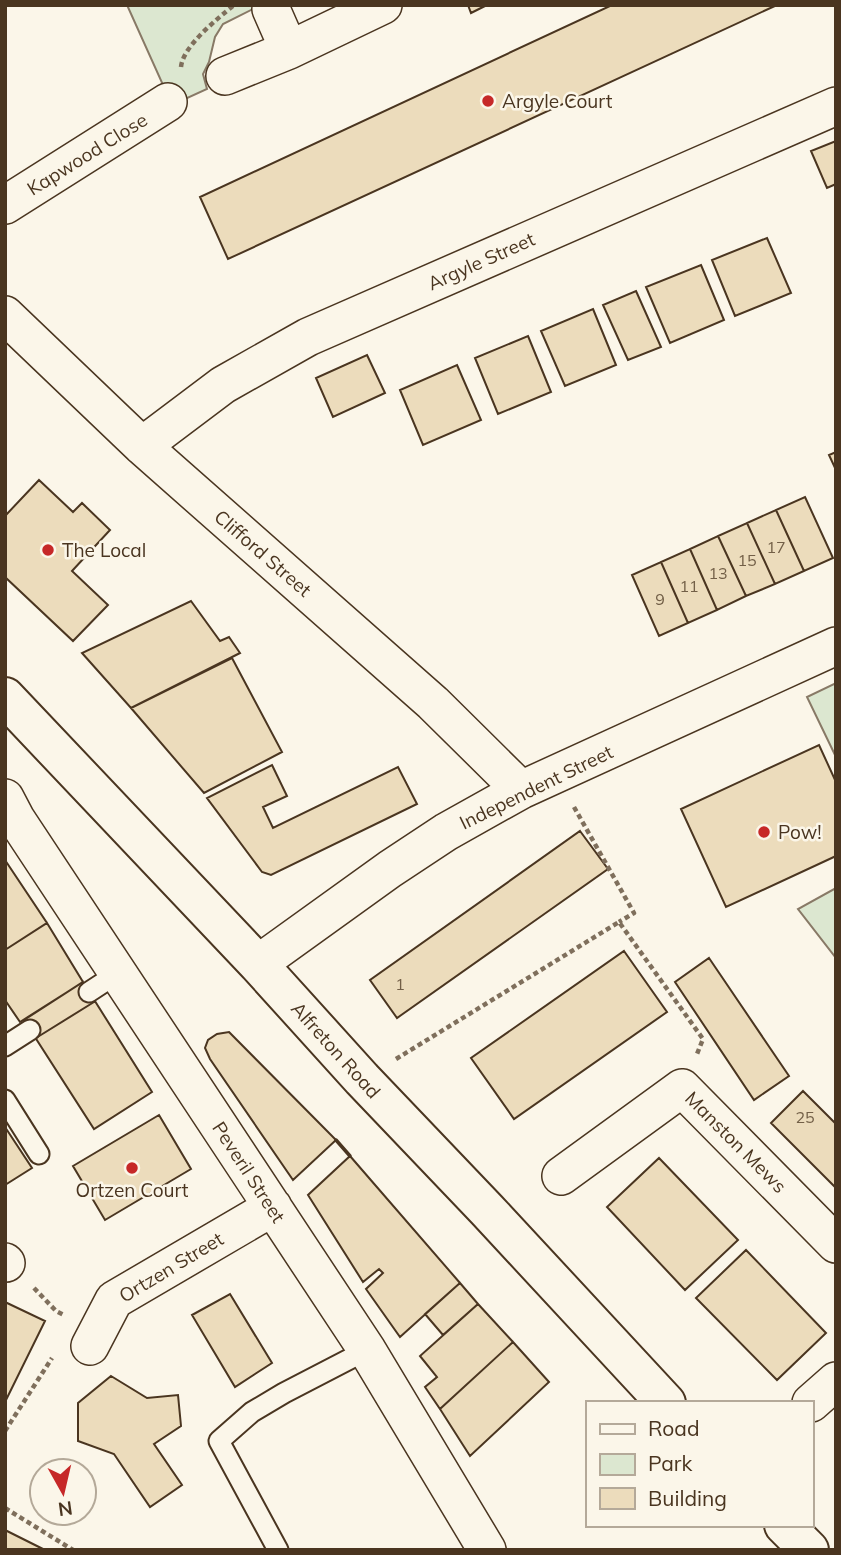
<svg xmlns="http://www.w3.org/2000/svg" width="841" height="1555" viewBox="0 0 841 1555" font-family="Mulish,sans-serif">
	<rect width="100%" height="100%" fill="#fbf6e9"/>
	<path fill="#dce7d0" stroke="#887966" stroke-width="2" d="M 127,5 L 261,5 L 223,24 L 215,37 L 209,62 L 203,74 L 207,89 L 172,105 Z
		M 836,683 L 836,757 L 807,697 Z
		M 836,888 L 836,958 L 798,909 Z"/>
	<path fill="#ecdcbc" stroke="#4a3520" stroke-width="2" d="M 468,5 L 487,5 L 471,13 Z
		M 612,5 L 777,5 L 228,259 L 200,197 Z
		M 836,141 L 836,184 L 827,188 L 811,151 Z
		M 767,238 L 791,293 L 735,316 L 712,260 Z
		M 701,265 L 724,320 L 670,343 L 646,287 Z
		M 636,291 L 661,347 L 628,360 L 603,305 Z
		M 593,309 L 616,365 L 565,386 L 541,331 Z
		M 528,336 L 551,392 L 498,414 L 475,358 Z
		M 367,355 L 385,393 L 333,417 L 316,378 Z
		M 457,365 L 481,420 L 423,445 L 400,390 Z
		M 836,452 L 836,470 L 829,455 Z
		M 39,480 L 73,512 L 82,503 L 110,530 L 72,571 L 108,605 L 73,641 L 5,577 L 5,516 Z
		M 805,497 L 833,558 L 804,571 L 776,510 Z
		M 776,510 L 804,571 L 775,584 L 747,523 Z
		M 747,523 L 775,584 L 746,596 L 718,536 Z
		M 718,536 L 746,596 L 717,610 L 690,549 Z
		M 690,549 L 717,610 L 688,623 L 661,562 Z
		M 661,562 L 688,623 L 659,636 L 632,575 Z
		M 191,601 L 220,641 L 229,637 L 240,653 L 131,708 L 82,653 Z
		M 232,658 L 282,752 L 204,793 L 131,708 Z
		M 819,745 L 836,782 L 836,856 L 726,907 L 681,809 Z
		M 272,765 L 287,796 L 263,807 L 273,828 L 398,767 L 417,804 L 271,875 L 262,872 L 207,798 Z
		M 580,831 L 608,869 L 397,1018 L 370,980 Z
		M 5,860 L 47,923 L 5,950 Z
		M 47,923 L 83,982 L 20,1022 L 5,1000 L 5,950 Z
		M 624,951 L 667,1012 L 514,1119 L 471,1058 Z
		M 709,958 L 789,1076 L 754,1100 L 675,982 Z
		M 83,982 L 152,1092 L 94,1129 L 24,1020 Z
		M 83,982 L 94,1002 L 36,1038 L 24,1020 Z
		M 229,1032 L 336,1140 L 293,1180 L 210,1059 L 205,1048 L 208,1040 L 217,1034 Z
		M 803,1091 L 836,1124 L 836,1188 L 771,1123 Z
		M 159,1115 L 191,1169 L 105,1220 L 73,1166 Z
		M 5,1127 L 32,1168 L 5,1185 Z
		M 350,1156 L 460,1283 L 400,1337 L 366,1289 L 383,1273 L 379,1269 L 363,1282 L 308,1195 Z
		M 659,1158 L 738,1240 L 685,1290 L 607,1207 Z
		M 746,1250 L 826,1333 L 777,1380 L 696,1298 Z
		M 460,1283 L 478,1304 L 443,1335 L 425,1314 Z
		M 230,1294 L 272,1363 L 235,1387 L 192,1315 Z
		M 5,1302 L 45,1321 L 5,1402 Z
		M 478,1304 L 513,1342 L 440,1409 L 425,1387 L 437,1377 L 420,1356 Z
		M 513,1342 L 549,1382 L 470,1456 L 440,1409 Z
		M 111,1376 L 147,1398 L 178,1395 L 181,1426 L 154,1444 L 182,1485 L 150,1507 L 114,1454 L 78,1441 L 78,1403 Z
		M 5,1530 L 45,1550 L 5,1550 Z"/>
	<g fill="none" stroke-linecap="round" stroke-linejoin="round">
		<g stroke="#4a3520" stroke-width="23">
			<path id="lane" d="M 89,992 L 118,973
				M 5,1046 L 30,1030
				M 5,1100 L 39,1154
				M 278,1550 L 219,1441 L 252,1412 L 284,1393 L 367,1350"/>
		</g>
		<g stroke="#4a3520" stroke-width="40">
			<path id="street" d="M 271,9 L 289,50
				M 225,76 L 289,50 L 383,5
				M 5,205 L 168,102
				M 5,315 L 142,446 L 433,703 L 521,790
				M 142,446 L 223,385 L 308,337 L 836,106
				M 5,798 L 16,819 L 367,1350 L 487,1550
				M 258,964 L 390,869 L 446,832 L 521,790 L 836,646
				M 561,1176 L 682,1088 L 836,1244
				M 5,1262 L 6,1263
				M 90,1346 L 114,1300 L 273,1207
				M 811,1403 L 836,1381"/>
		</g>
		<g stroke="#4a3520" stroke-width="42">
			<path id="primary" d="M 5,697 L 258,964 L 362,1079 L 487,1210 L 666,1403
				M 784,1525 L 809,1550"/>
		</g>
		<path stroke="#7f6f5c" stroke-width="4.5" stroke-dasharray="5 3.5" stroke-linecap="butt" d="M 181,67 C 183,46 217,19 233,6
			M 574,807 L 634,913 L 619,922
			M 396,1059 L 619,922 L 703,1039 L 697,1054
			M 34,1288 L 56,1311 L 64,1315
			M 5,1431 L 52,1358
			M 5,1508 L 73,1550"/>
		<use href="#lane" stroke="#fbf6e9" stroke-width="19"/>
		<use href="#street" stroke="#fbf6e9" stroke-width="37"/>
		<use href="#primary" stroke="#fbf6e9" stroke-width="38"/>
		<path stroke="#4a3520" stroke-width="3.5" d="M 336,1140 L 350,1156"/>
	</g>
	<g fill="#c62828" stroke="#fbf6e9" stroke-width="2.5">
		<circle cx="488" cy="101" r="7"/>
		<circle cx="48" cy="550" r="7"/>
		<circle cx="764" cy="832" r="7"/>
		<circle cx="132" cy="1168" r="7"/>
	</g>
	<g text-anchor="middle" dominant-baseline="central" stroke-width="5" stroke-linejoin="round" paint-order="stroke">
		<g font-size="16" fill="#725f47">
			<text x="776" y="547">17</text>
			<text x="747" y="560">15</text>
			<text x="718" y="573">13</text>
			<text x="689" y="586">11</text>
			<text x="660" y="599">9</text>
			<text x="400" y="984">1</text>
			<text x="805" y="1117">25</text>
		</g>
		<g font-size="19" fill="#4a3520" stroke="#fbf6e9" text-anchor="start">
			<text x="502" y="101">Argyle Court</text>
			<text x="62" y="550">The Local</text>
			<text x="778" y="832">Pow!</text>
			<text x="132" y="1190" text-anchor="middle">Ortzen Court</text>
		</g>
		<g font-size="19" fill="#4a3520" stroke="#fbf6e9">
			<text transform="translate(87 154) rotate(-32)">Kapwood Close</text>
			<text transform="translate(481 261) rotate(-24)">Argyle Street</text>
			<text transform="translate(263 553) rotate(41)">Clifford Street</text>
			<text transform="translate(536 787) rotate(-26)">Independent Street</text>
			<text transform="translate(336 1050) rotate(48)">Alfreton Road</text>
			<text transform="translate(736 1142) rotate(45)">Manston Mews</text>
			<text transform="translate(249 1172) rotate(57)">Peveril Street</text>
			<text transform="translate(171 1267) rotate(-31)">Ortzen Street</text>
		</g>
	</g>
	<rect width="841" height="1555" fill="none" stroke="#4a3520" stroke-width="14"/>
	<rect x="586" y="1401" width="228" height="126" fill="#fbf6e9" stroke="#b4a999" stroke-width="2"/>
	<rect x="600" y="1424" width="35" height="10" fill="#fbf6e9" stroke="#b4a999" stroke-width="2"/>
	<text x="648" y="1436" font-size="21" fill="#4a3520">Road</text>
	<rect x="600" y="1454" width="35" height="21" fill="#dce7d0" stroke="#b4a999" stroke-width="2"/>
	<text x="648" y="1471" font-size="21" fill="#4a3520">Park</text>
	<rect x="600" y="1488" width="35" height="21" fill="#ecdcbc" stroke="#b4a999" stroke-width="2"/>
	<text x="648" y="1506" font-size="21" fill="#4a3520">Building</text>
	<g transform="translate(63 1492) rotate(172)"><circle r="33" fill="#fbf6e9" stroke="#b4a999" stroke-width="2"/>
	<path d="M0-5L12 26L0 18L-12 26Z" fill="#c62828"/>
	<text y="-10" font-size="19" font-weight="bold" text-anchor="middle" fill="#4a3520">N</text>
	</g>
</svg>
